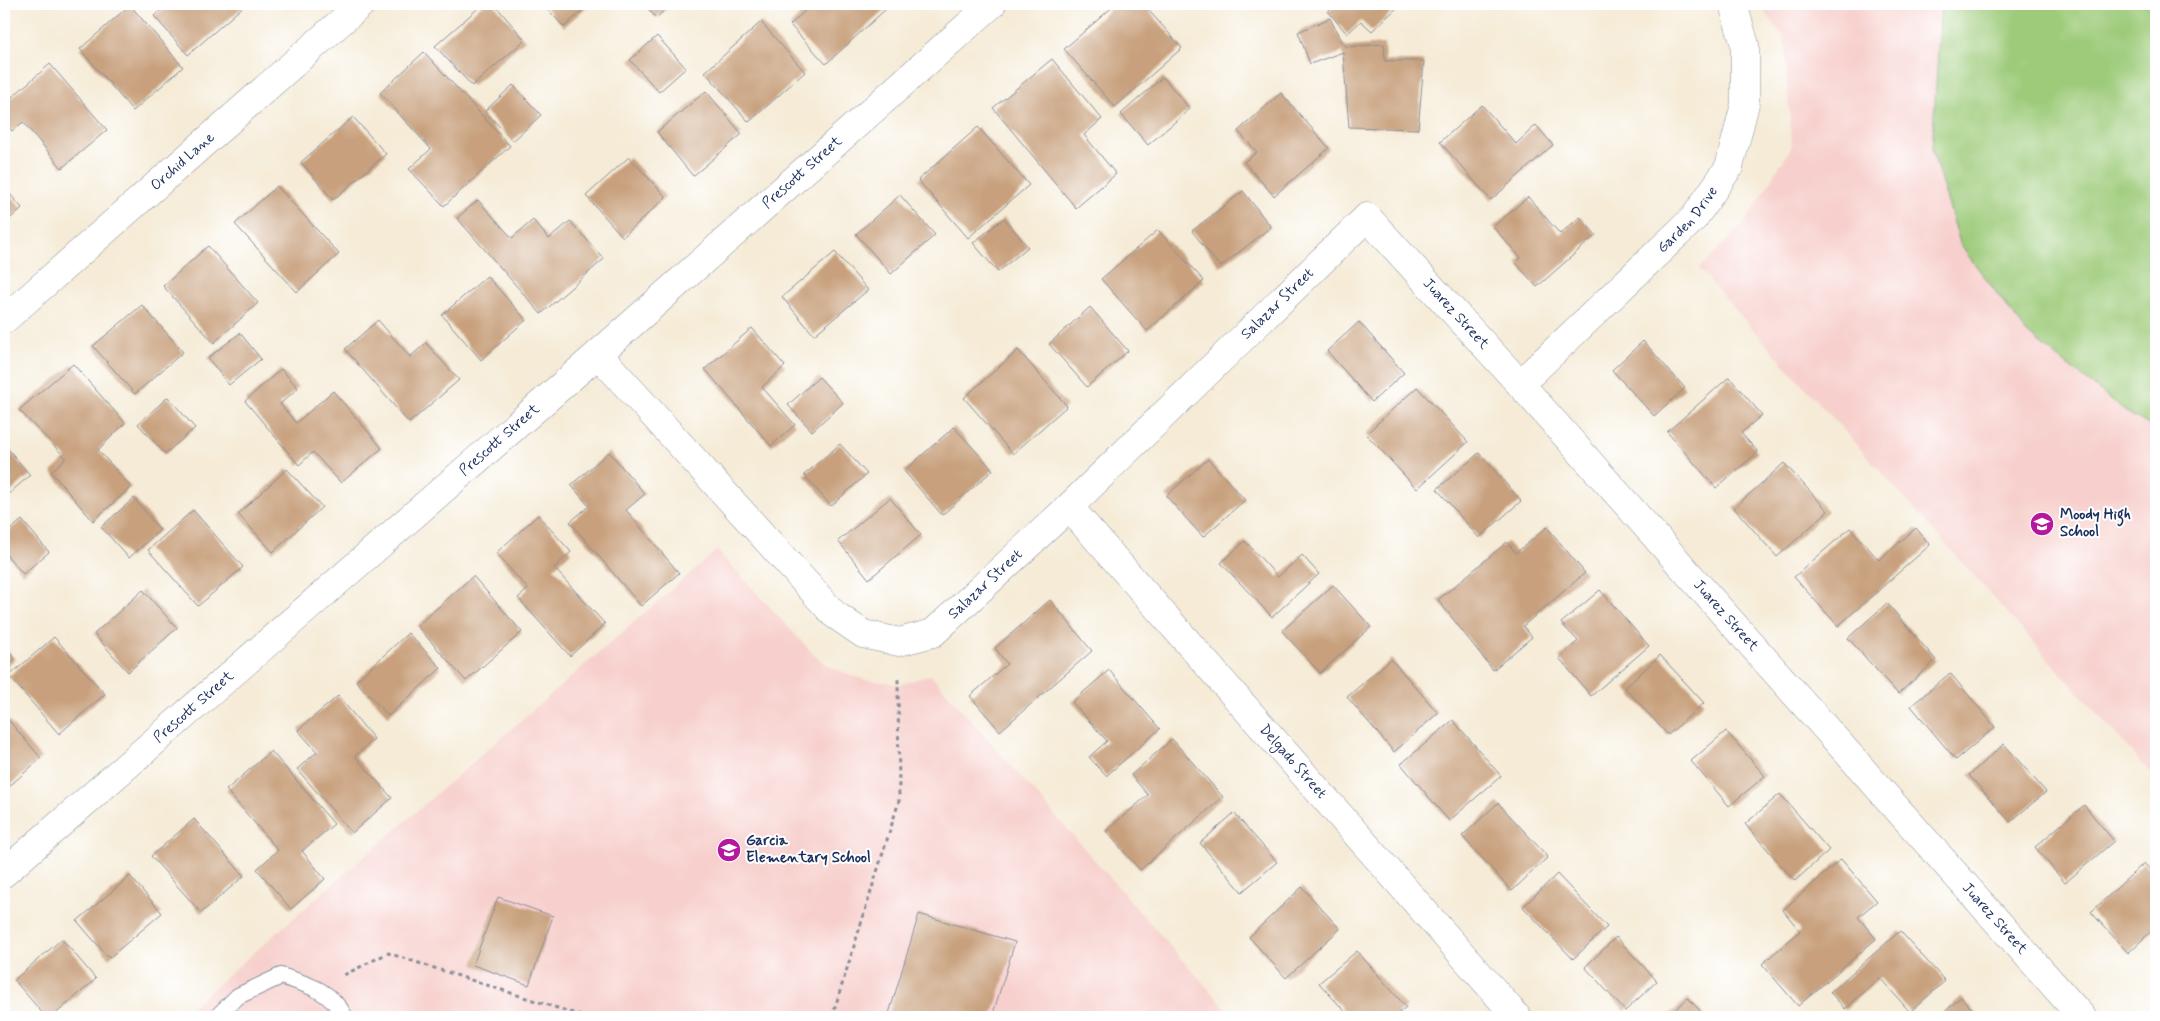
<svg xmlns="http://www.w3.org/2000/svg" width="2160" height="1021" viewBox="0 0 2160 1021" font-family="Mynerve,sans-serif">
	<rect width="100%" height="100%" fill="#fff"/>
	<filter id="ink" filterUnits="userSpaceOnUse"><feTurbulence type="fractalNoise" baseFrequency=".02" numOctaves="2"/><feDisplacementMap in="SourceGraphic" scale="10" xChannelSelector="R" yChannelSelector="G"/><feConvolveMatrix kernelMatrix="1 2 1 2 8 2 1 2 1" color-interpolation-filters="sRGB"/></filter>
	<filter id="wash" filterUnits="userSpaceOnUse"><feTurbulence type="fractalNoise" baseFrequency=".0096" numOctaves="4" result="noise"/><feDisplacementMap in="SourceGraphic" scale="20" xChannelSelector="R" yChannelSelector="G"/><feGaussianBlur stdDeviation="1.12" result="paint"/><feColorMatrix in="noise" values="0 0 0 0 0 0 0 0 0 0 0 0 0 0 0 0 0 1.4 0 .05"/><feComposite in="paint" operator="in"/></filter>
	<g filter="url(#wash)">
		<rect width="100%" height="100%" fill="#f5ebd6"/>
		<path fill="#f7d0cd" d="M 1759,4 L 2156,4 L 2156,779 L 1699,269 L 1746,221 L 1792,146 L 1784,38 Z
			M 717,550 L 814,655 L 832,668 L 865,680 L 900,684 L 931,675 L 1233,1017 L 180,1017 Z"/>
		<path fill="#9dcb79" stroke="#5c7d6c" d="M 1941,4 L 2156,4 L 2156,429 L 2126,412 L 2027,333 L 1961,246 L 1932,150 Z"/>
		<g id="blocks">
			<path fill="#c8a07d" d="M 168,4 L 246,4 L 188,55 L 154,16 Z
				M 483,4 L 494,4 L 525,40 L 472,86 L 435,46 Z
				M 543,4 L 590,4 L 564,27 Z
				M 644,4 L 672,4 L 656,18 Z
				M 812,4 L 883,4 L 887,8 L 826,64 L 790,25 Z
				M 1116,4 L 1143,4 L 1182,48 L 1115,107 L 1064,49 Z
				M 1336,4 L 1401,4 L 1372,31 L 1361,21 L 1347,34 L 1328,11 Z
				M 130,5 L 183,67 L 133,111 L 80,49 Z
				M 1330,18 L 1342,43 L 1347,47 L 1384,44 L 1385,61 L 1424,61 L 1418,129 L 1349,127 L 1343,52 L 1310,64 L 1298,32 Z
				M 761,22 L 805,72 L 749,122 L 705,72 Z
				M 657,36 L 686,68 L 659,92 L 630,60 Z
				M 424,52 L 510,146 L 444,206 L 409,169 L 431,149 L 380,93 Z
				M 1052,59 L 1102,119 L 1084,135 L 1116,174 L 1076,208 L 993,108 Z
				M 50,64 L 107,130 L 62,168 L 23,122 L 12,131 L 4,122 L 4,104 Z
				M 1163,77 L 1190,109 L 1148,145 L 1121,114 Z
				M 513,85 L 541,115 L 513,141 L 485,111 Z
				M 706,91 L 742,134 L 693,176 L 657,132 Z
				M 1281,93 L 1329,148 L 1274,196 L 1244,162 L 1257,152 L 1238,131 Z
				M 1482,105 L 1516,144 L 1536,125 L 1553,145 L 1491,200 L 1440,142 Z
				M 353,117 L 386,154 L 333,200 L 301,162 Z
				M 978,127 L 1029,185 L 968,238 L 918,180 Z
				M 629,157 L 666,197 L 623,237 L 586,196 Z
				M 277,186 L 339,254 L 297,292 L 235,224 Z
				M 4,187 L 22,208 L 4,224 Z
				M 1243,191 L 1271,227 L 1220,267 L 1192,231 Z
				M 900,195 L 935,235 L 891,274 L 856,234 Z
				M 1528,197 L 1560,234 L 1580,217 L 1596,235 L 1537,287 L 1516,263 L 1521,258 L 1493,227 Z
				M 478,200 L 512,238 L 533,220 L 549,239 L 570,221 L 604,259 L 541,314 L 457,218 Z
				M 1004,218 L 1028,247 L 998,272 L 973,243 Z
				M 1158,230 L 1204,281 L 1147,331 L 1101,279 Z
				M 208,246 L 258,303 L 214,343 L 163,286 Z
				M 835,252 L 868,290 L 814,335 L 782,297 Z
				M 487,276 L 526,320 L 481,360 L 442,315 Z
				M 142,305 L 183,352 L 135,394 L 93,346 Z
				M 1090,307 L 1128,351 L 1087,387 L 1049,344 Z
				M 378,320 L 410,357 L 426,343 L 459,380 L 409,423 L 345,349 Z
				M 1359,322 L 1404,373 L 1372,402 L 1327,351 Z
				M 752,328 L 785,366 L 762,387 L 795,425 L 771,446 L 705,369 Z
				M 240,333 L 261,359 L 229,385 L 208,358 Z
				M 1643,341 L 1685,388 L 1654,416 L 1612,370 Z
				M 1018,350 L 1067,406 L 1013,454 L 964,398 Z
				M 73,364 L 125,423 L 98,450 L 131,487 L 93,521 L 51,472 L 66,458 L 19,410 Z
				M 281,369 L 298,388 L 280,404 L 296,423 L 333,391 L 382,448 L 341,483 L 313,452 L 299,465 L 245,401 Z
				M 819,377 L 843,403 L 812,431 L 788,405 Z
				M 1729,377 L 1762,415 L 1741,433 L 1758,452 L 1716,488 L 1667,432 Z
				M 1417,387 L 1468,442 L 1417,489 L 1366,434 Z
				M 168,397 L 195,428 L 165,454 L 138,424 Z
				M 954,427 L 993,470 L 942,515 L 904,471 Z
				M 4,444 L 30,475 L 4,498 Z
				M 840,444 L 867,474 L 831,506 L 804,475 Z
				M 609,452 L 645,494 L 626,510 L 679,573 L 641,606 L 570,522 L 589,506 L 571,485 Z
				M 1479,453 L 1521,501 L 1479,538 L 1437,489 Z
				M 1208,459 L 1245,500 L 1203,537 L 1166,496 Z
				M 1784,463 L 1828,511 L 1777,557 L 1734,508 Z
				M 287,469 L 322,507 L 273,552 L 238,514 Z
				M 134,498 L 160,530 L 129,558 L 101,527 Z
				M 890,498 L 921,535 L 869,579 L 838,541 Z
				M 193,510 L 243,567 L 198,606 L 148,550 Z
				M 538,515 L 571,552 L 554,568 L 605,624 L 570,656 L 518,598 L 528,589 L 496,553 Z
				M 22,520 L 49,552 L 23,574 L 4,552 L 4,535 Z
				M 1547,527 L 1585,573 L 1523,626 L 1532,637 L 1493,670 L 1438,600 L 1507,542 L 1516,553 Z
				M 1850,528 L 1879,560 L 1916,528 L 1930,545 L 1838,626 L 1794,577 Z
				M 1245,541 L 1278,577 L 1302,555 L 1319,574 L 1272,617 L 1221,563 Z
				M 473,576 L 522,632 L 466,681 L 417,626 Z
				M 1333,585 L 1371,627 L 1320,673 L 1282,631 Z
				M 143,590 L 177,628 L 128,672 L 94,634 Z
				M 1600,590 L 1649,646 L 1591,696 L 1559,658 L 1578,641 L 1561,623 Z
				M 1050,600 L 1092,651 L 1000,731 L 970,696 L 1007,664 L 995,648 Z
				M 1887,603 L 1936,660 L 1898,694 L 1848,638 Z
				M 408,633 L 441,668 L 388,716 L 356,681 Z
				M 54,637 L 105,694 L 59,734 L 9,676 Z
				M 4,646 L 15,659 L 4,669 Z
				M 1660,655 L 1704,703 L 1668,735 L 1625,688 Z
				M 1391,659 L 1438,713 L 1394,752 L 1347,697 Z
				M 1109,670 L 1160,729 L 1106,776 L 1089,757 L 1107,741 L 1072,702 Z
				M 1950,673 L 1995,727 L 1956,760 L 1911,706 Z
				M 338,696 L 374,739 L 355,756 L 392,798 L 352,833 L 297,769 L 317,752 L 298,730 Z
				M 4,715 L 41,758 L 4,791 Z
				M 1453,720 L 1501,776 L 1449,821 L 1401,764 Z
				M 1726,731 L 1765,776 L 1729,806 L 1691,761 Z
				M 1172,739 L 1223,797 L 1140,870 L 1106,831 L 1148,795 L 1131,775 Z
				M 2004,744 L 2046,792 L 2010,822 L 1969,775 Z
				M 271,751 L 334,824 L 302,851 L 325,879 L 291,909 L 257,869 L 278,850 L 226,790 Z
				M 1780,794 L 1829,850 L 1795,881 L 1745,824 Z
				M 1498,803 L 1548,857 L 1512,891 L 1462,836 Z
				M 2084,805 L 2114,841 L 2065,883 L 2035,847 Z
				M 1234,813 L 1277,862 L 1242,892 L 1200,843 Z
				M 194,819 L 244,876 L 201,913 L 151,856 Z
				M 1841,859 L 1877,901 L 1858,917 L 1876,939 L 1798,1006 L 1762,964 L 1800,931 L 1783,910 Z
				M 2144,863 L 2156,876 L 2156,927 L 2128,953 L 2091,912 Z
				M 1557,874 L 1607,927 L 1573,959 L 1523,907 Z
				M 130,876 L 162,913 L 109,958 L 77,921 Z
				M 1302,887 L 1340,929 L 1286,978 L 1249,937 Z
				M 498,897 L 553,916 L 529,985 L 473,965 Z
				M 919,914 L 1015,942 L 992,1017 L 888,1017 Z
				M 1900,931 L 1945,981 L 1910,1012 L 1880,978 L 1845,1009 L 1830,992 Z
				M 1616,937 L 1657,981 L 1625,1011 L 1585,967 Z
				M 62,939 L 96,979 L 52,1017 L 46,1017 L 14,980 Z
				M 1357,951 L 1406,1007 L 1394,1017 L 1350,1017 L 1319,983 Z
				M 1961,997 L 1979,1017 L 1939,1017 Z
				M 1688,998 L 1706,1017 L 1667,1017 Z"/>
		</g>
	</g>
	<g filter="url(#ink)">
		<use href="#blocks" fill-opacity="0" stroke="#888d9a" stroke-width="1"/>
		<g fill="none" stroke-linecap="round" stroke-linejoin="round">
			<g stroke="#888d9a" stroke-width="18">
				<path id="lane" d="M 217,1017 L 238,996 L 281,976 C 309,985 330,990 345,1017"/>
			</g>
			<g stroke="#888d9a" stroke-width="29">
				<g id="street">
					<path id="s1" d="M 4,320 L 361,4"/>
					<path id="s2" d="M 598,354 L 834,614 L 863,634 L 899,642 L 933,633 L 1069,507 L 1367,217 L 1520,384 L 2082,1017"/>
					<path id="s3" d="M 1520,384 L 1694,218 L 1729,167 L 1745,104 L 1745,45 L 1733,4"/>
					<path id="s4" d="M 1069,507 L 1517,1017"/>
					<path id="s5" d="M 4,873 L 598,354 L 992,4"/>
				</g>
			</g>
			<path stroke="#888d9a" stroke-width="3" stroke-dasharray="4 4" stroke-linecap="butt" d="M 344,975 L 388,953 L 585,1017
				M 832,1017 L 899,801 L 898,678"/>
			<use href="#lane" stroke="#fff" stroke-width="16"/>
			<use href="#street" stroke="#fff" stroke-width="28"/>
		</g>
	</g>
	<defs>
		<g id="school-disc" transform="scale(1.25)"><circle r="9.5" fill="#b5179e" stroke="#fff"/><path d="M0-5L7-2L0 1L-7-2ZM-4 1L0 2.5L4 1V4Q0 6-4 4Z" fill="#fff"/></g>
	</defs>
	<g fill-rule="evenodd">
		<use href="#school-disc" x="2042" y="524"/>
		<use href="#school-disc" x="729" y="850"/>
	</g>
	<g text-anchor="middle" dominant-baseline="central" stroke-width="4" stroke-linejoin="round" paint-order="stroke">
		<g font-size="15" fill="#1b2f5e" stroke="#fff">
			<text stroke="none"><textPath href="#s1" startOffset="239">Orchid Lane</textPath></text>
			<text stroke="none"><textPath href="#s5" startOffset="1062">Prescott Street</textPath></text>
			<text stroke="none"><textPath href="#s3" startOffset="235">Garden Drive</textPath></text>
			<text stroke="none"><textPath href="#s2" startOffset="935">Salazar Street</textPath></text>
			<text stroke="none"><textPath href="#s2" startOffset="1191">Juarez Street</textPath></text>
			<text stroke="none"><textPath href="#s5" startOffset="658">Prescott Street</textPath></text>
			<text stroke="none"><textPath href="#s2" startOffset="530">Salazar Street</textPath></text>
			<text stroke="none"><textPath href="#s2" startOffset="1596">Juarez Street</textPath></text>
			<text stroke="none"><textPath href="#s5" startOffset="252">Prescott Street</textPath></text>
			<text stroke="none"><textPath href="#s4" startOffset="339">Delgado Street</textPath></text>
			<text stroke="none"><textPath href="#s2" startOffset="2001">Juarez Street</textPath></text>
		</g>
		<g font-size="15" font-weight="bold" fill="#1b2f5e" stroke="#fff" text-anchor="start">
			<text x="2060" y="515">Moody High<tspan x="2060" dy="17">School</tspan></text>
			<text x="746" y="841">Garcia<tspan x="746" dy="17">Elementary School</tspan></text>
		</g>
	</g>
	<rect width="2160" height="1021" fill="none" stroke="#fff" stroke-width="20"/>
</svg>
